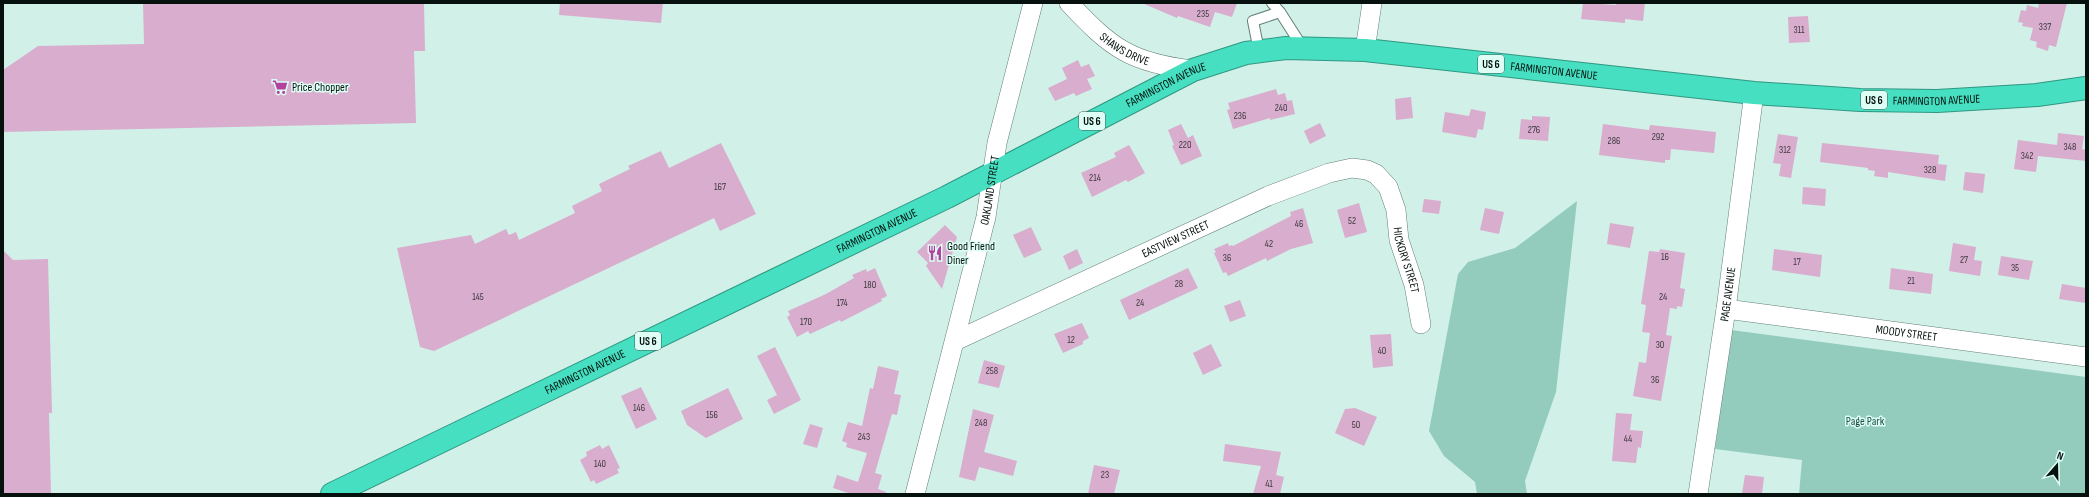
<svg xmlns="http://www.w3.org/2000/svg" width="2089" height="497" viewBox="0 0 2089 497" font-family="'Sofia Sans Condensed',sans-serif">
	<rect width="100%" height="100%" fill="#d1f0e8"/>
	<path fill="#93ccbd" d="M 1577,201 L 1556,392 L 1525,481 L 1527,494 L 1477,494 L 1475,482 L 1444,456 L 1429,431 L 1458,274 L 1468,262 L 1515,248 Z
		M 1731,330 L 2086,377 L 2086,494 L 1799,494 L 1802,460 L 1715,449 Z"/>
	<path fill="#d9adcd" d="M 143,3 L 424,3 L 425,51 L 414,51 L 416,123 L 3,132 L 3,70 L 38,46 L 144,44 Z
		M 560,3 L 663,3 L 661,23 L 559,15 Z
		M 1142,3 L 1237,3 L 1232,17 L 1215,12 L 1210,27 L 1178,16 L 1177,18 Z
		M 1583,3 L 1616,5 L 1616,3 L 1645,3 L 1643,21 L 1625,19 L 1625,23 L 1581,19 Z
		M 2039,3 L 2067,3 L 2056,47 L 2049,45 L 2048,51 L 2036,47 L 2037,42 L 2030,40 L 2033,28 L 2022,26 L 2023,23 L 2018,22 L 2021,10 L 2026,11 L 2027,5 L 2038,8 Z
		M 1808,16 L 1810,42 L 1789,43 L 1788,17 Z
		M 1078,60 L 1081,67 L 1089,64 L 1095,76 L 1087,79 L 1092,89 L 1076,96 L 1074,93 L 1055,101 L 1048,88 L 1067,79 L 1062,68 Z
		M 1276,89 L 1278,95 L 1285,93 L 1287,101 L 1292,100 L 1295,114 L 1270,120 L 1270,118 L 1233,129 L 1227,110 L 1230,109 L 1228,103 Z
		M 1411,97 L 1413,118 L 1396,120 L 1395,99 Z
		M 1471,109 L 1486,112 L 1483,130 L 1478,129 L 1476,138 L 1442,132 L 1445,112 L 1469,116 Z
		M 1532,116 L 1550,117 L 1548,141 L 1519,139 L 1521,119 L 1532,120 Z
		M 1320,123 L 1326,136 L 1310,144 L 1304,131 Z
		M 1181,124 L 1188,138 L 1193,135 L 1202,156 L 1181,165 L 1172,146 L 1174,145 L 1168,130 Z
		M 1603,124 L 1649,130 L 1650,125 L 1716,132 L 1714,153 L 1671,149 L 1670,160 L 1665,160 L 1665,163 L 1599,155 Z
		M 2058,133 L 2084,136 L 2082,149 L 2086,150 L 2086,161 L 2038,156 L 2036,172 L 2014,169 L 2018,140 L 2057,145 Z
		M 1778,134 L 1798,137 L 1791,178 L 1779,176 L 1781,164 L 1773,163 Z
		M 721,143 L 756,214 L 720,231 L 714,218 L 434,351 L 420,347 L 397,248 L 471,235 L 475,244 L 506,229 L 509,235 L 516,232 L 519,240 L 575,213 L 572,206 L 602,191 L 599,184 L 630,169 L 628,166 L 661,151 L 669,168 Z
		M 1822,143 L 1939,155 L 1938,164 L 1947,165 L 1945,181 L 1888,172 L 1888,178 L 1874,176 L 1875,171 L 1868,170 L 1868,168 L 1820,162 Z
		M 1129,145 L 1145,173 L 1128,182 L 1126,180 L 1092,197 L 1081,173 L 1116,157 L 1114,153 Z
		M 1965,172 L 1985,174 L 1983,193 L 1963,190 Z
		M 1803,187 L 1826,189 L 1825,206 L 1802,204 Z
		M 1424,199 L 1441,201 L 1439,214 L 1422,212 Z
		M 1359,203 L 1367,232 L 1345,238 L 1337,210 Z
		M 1303,208 L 1313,243 L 1291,249 L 1267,261 L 1266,258 L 1228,276 L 1226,272 L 1223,273 L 1214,253 L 1216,252 L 1214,249 L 1228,243 L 1229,246 L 1232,245 L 1233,246 L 1291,216 L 1290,212 Z
		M 1485,208 L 1504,212 L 1499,234 L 1480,230 Z
		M 1610,223 L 1634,227 L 1630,248 L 1607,244 Z
		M 945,225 L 957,237 L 942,289 L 926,266 L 928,263 L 917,252 Z
		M 1031,227 L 1042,250 L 1024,258 L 1013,235 Z
		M 1953,243 L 1976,247 L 1974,260 L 1982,261 L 1980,276 L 1949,271 Z
		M 1077,249 L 1083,263 L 1069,270 L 1063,256 Z
		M 1660,249 L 1685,253 L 1680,288 L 1685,289 L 1682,307 L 1677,306 L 1677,309 L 1670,308 L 1666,335 L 1672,336 L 1661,401 L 1633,396 L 1639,362 L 1646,363 L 1650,333 L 1642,332 L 1646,305 L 1641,304 L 1649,251 L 1659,252 Z
		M 1774,249 L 1822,255 L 1820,277 L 1772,270 Z
		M 3,250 L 13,260 L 48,259 L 52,413 L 49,413 L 51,494 L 3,494 Z
		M 2001,256 L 2033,261 L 2029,280 L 1998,275 Z
		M 875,268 L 887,296 L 881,299 L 882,301 L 841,322 L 840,320 L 810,334 L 808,331 L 797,337 L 787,317 L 790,315 L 788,311 L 826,294 L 854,278 L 852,275 L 866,269 L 867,272 Z
		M 1188,268 L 1198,288 L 1129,320 L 1120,300 Z
		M 1891,268 L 1933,274 L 1931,294 L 1889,289 Z
		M 2062,284 L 2086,288 L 2086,303 L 2059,299 Z
		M 1240,300 L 1246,316 L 1230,322 L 1224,306 Z
		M 1082,323 L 1089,338 L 1083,341 L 1083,344 L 1063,353 L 1054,334 Z
		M 1391,334 L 1393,366 L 1373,368 L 1370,335 Z
		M 1211,344 L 1222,366 L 1203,375 L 1193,353 Z
		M 775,347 L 801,400 L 774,414 L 767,400 L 777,395 L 757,356 Z
		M 984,360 L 1005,366 L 999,388 L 978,383 Z
		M 878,366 L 899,371 L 894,394 L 901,395 L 897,415 L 892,414 L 875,473 L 882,475 L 878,489 L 886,492 L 886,494 L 851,494 L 833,488 L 837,475 L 858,482 L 867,453 L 846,447 L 847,443 L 842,441 L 848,422 L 862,426 L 870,388 L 873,389 Z
		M 641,387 L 657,419 L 636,429 L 621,396 Z
		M 728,388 L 743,419 L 706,438 L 687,425 L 681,411 Z
		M 1355,408 L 1377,417 L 1364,446 L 1335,433 L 1345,409 Z
		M 973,409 L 994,415 L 984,452 L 1017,461 L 1013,476 L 979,467 L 975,481 L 959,477 Z
		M 1616,413 L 1632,414 L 1630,430 L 1643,431 L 1641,448 L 1638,447 L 1636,463 L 1612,461 Z
		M 810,424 L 823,428 L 817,448 L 803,444 Z
		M 1225,444 L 1281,452 L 1276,475 L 1284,477 L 1280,494 L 1253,494 L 1261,466 L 1223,461 Z
		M 600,445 L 602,449 L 609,445 L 620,468 L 617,469 L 619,473 L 596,484 L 594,480 L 591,482 L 580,460 L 587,456 L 586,452 Z
		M 1094,465 L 1120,470 L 1114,494 L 1088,494 Z
		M 1745,475 L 1764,477 L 1762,494 L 1742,494 Z"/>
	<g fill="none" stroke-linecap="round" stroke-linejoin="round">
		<g stroke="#638079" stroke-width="12">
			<path id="lane" d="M 1272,3 L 1280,12 L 1303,48
				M 1259,51 L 1253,21 L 1280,12"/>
		</g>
		<g stroke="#638079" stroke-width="20">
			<g id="street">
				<path id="s1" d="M 1069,3 C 1111,48 1131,63 1193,70"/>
				<path d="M 1365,50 L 1372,3"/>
				<path id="s2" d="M 1726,309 L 2086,357"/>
				<path id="s3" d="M 955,341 L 1268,196 L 1329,173 L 1352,168 L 1367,170 L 1376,174 L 1388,187 L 1396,210 L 1399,240 L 1414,285 L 1421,324"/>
				<path id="s4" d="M 915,494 L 986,217 L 997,143 L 1033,3"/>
				<path id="s5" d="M 1698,494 L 1726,309 L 1754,93"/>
			</g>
		</g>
		<g stroke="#309782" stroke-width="24">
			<g id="highway">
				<path id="s6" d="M 332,494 L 947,197 L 1193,70 L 1246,53 L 1286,48 L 1365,50 L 1754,93 L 1860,100 L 1937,101 L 2037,95 L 2086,88"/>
			</g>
		</g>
		<use href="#lane" stroke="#fff" stroke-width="10"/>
		<use href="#street" stroke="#fff" stroke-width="19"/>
		<use href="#highway" stroke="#46dfc1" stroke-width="22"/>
	</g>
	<defs>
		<g id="supermarket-bare" transform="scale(1.2)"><path d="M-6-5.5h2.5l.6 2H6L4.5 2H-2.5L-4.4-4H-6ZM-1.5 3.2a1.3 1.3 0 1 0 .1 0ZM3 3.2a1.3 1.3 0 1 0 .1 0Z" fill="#b3429e" stroke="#defef5" stroke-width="2.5" paint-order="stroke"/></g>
		<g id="restaurant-bare" transform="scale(1.2)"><path d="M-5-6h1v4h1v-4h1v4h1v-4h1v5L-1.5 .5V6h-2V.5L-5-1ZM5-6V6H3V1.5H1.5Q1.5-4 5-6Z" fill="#b3429e" stroke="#defef5" stroke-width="2.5" paint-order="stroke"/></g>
	</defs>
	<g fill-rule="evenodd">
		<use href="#supermarket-bare" x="280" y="87"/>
		<use href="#restaurant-bare" x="935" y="253"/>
	</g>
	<g text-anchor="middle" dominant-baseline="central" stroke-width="3" stroke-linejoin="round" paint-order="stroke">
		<g font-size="10" fill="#3b383e">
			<text x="1203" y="14">235</text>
			<text x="2045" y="27">337</text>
			<text x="1799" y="30">311</text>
			<text x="1281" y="108">240</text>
			<text x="1240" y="116">236</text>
			<text x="1534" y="130">276</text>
			<text x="1658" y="137">292</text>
			<text x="1614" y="141">286</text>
			<text x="1185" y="145">220</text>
			<text x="2070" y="147">348</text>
			<text x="1785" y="150">312</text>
			<text x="2027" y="156">342</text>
			<text x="1930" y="170">328</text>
			<text x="1095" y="178">214</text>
			<text x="720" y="187">167</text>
			<text x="1352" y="221">52</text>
			<text x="1299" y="224">46</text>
			<text x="1269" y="244">42</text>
			<text x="1665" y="257">16</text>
			<text x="1227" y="258">36</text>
			<text x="1964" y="260">27</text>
			<text x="1797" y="262">17</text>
			<text x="2015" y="268">35</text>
			<text x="1911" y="281">21</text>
			<text x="1179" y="284">28</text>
			<text x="870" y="285">180</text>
			<text x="478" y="297">145</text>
			<text x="1663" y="297">24</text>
			<text x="842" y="303">174</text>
			<text x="1140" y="303">24</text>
			<text x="806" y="322">170</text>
			<text x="1071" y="340">12</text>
			<text x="1660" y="345">30</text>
			<text x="1382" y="351">40</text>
			<text x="992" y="371">258</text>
			<text x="1655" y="380">36</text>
			<text x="639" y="408">146</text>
			<text x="712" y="415">156</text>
			<text x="981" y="423">248</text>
			<text x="1356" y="425">50</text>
			<text x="864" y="437">243</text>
			<text x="1628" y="439">44</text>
			<text x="600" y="464">140</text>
			<text x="1105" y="475">23</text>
			<text x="1269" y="484">41</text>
		</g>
		<g fill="#defef5" stroke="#475853" stroke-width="1">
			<rect x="1478" y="55" width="26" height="18" rx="3"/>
			<rect x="1861" y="91" width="26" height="18" rx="3"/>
			<rect x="1079" y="112" width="26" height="18" rx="3"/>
			<rect x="635" y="332" width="26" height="18" rx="3"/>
		</g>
		<g font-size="11" font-weight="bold" fill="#06110e">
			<text x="1491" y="64">US 6</text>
			<text x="1874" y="100">US 6</text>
			<text x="1092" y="121">US 6</text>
			<text x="648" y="341">US 6</text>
		</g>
		<g font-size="12" fill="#06110e" stroke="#defef5">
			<text stroke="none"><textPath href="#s1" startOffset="73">SHAWS DRIVE</textPath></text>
			<text stroke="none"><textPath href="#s6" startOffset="1325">FARMINGTON AVENUE</textPath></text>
			<text stroke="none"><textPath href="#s6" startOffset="929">FARMINGTON AVENUE</textPath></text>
			<text stroke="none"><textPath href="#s6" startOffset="1709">FARMINGTON AVENUE</textPath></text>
			<text stroke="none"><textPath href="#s4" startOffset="313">OAKLAND STREET</textPath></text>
			<text stroke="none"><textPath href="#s6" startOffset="605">FARMINGTON AVENUE</textPath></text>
			<text stroke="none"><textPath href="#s3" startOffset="243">EASTVIEW STREET</textPath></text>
			<text stroke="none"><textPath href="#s3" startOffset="552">HICKORY STREET</textPath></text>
			<text stroke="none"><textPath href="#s5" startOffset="202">PAGE AVENUE</textPath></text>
			<text stroke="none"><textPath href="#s2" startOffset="182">MOODY STREET</textPath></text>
			<text stroke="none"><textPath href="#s6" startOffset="281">FARMINGTON AVENUE</textPath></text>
		</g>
		<g font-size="12" fill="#06110e" stroke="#defef5" text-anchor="start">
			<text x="292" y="87">Price Chopper</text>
			<text x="947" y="246">Good Friend<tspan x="947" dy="14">Diner</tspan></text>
		</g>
		<g font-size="12" fill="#1d5045" stroke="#defef5">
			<text x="1865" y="421">Page Park</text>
		</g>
	</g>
	<rect width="2089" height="497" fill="none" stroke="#06110e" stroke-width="8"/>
	<g transform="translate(2057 465) rotate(20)" stroke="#defef5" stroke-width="3" paint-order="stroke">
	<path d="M0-3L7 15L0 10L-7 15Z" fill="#06110e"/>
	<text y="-6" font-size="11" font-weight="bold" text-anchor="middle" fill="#06110e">N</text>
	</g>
</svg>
